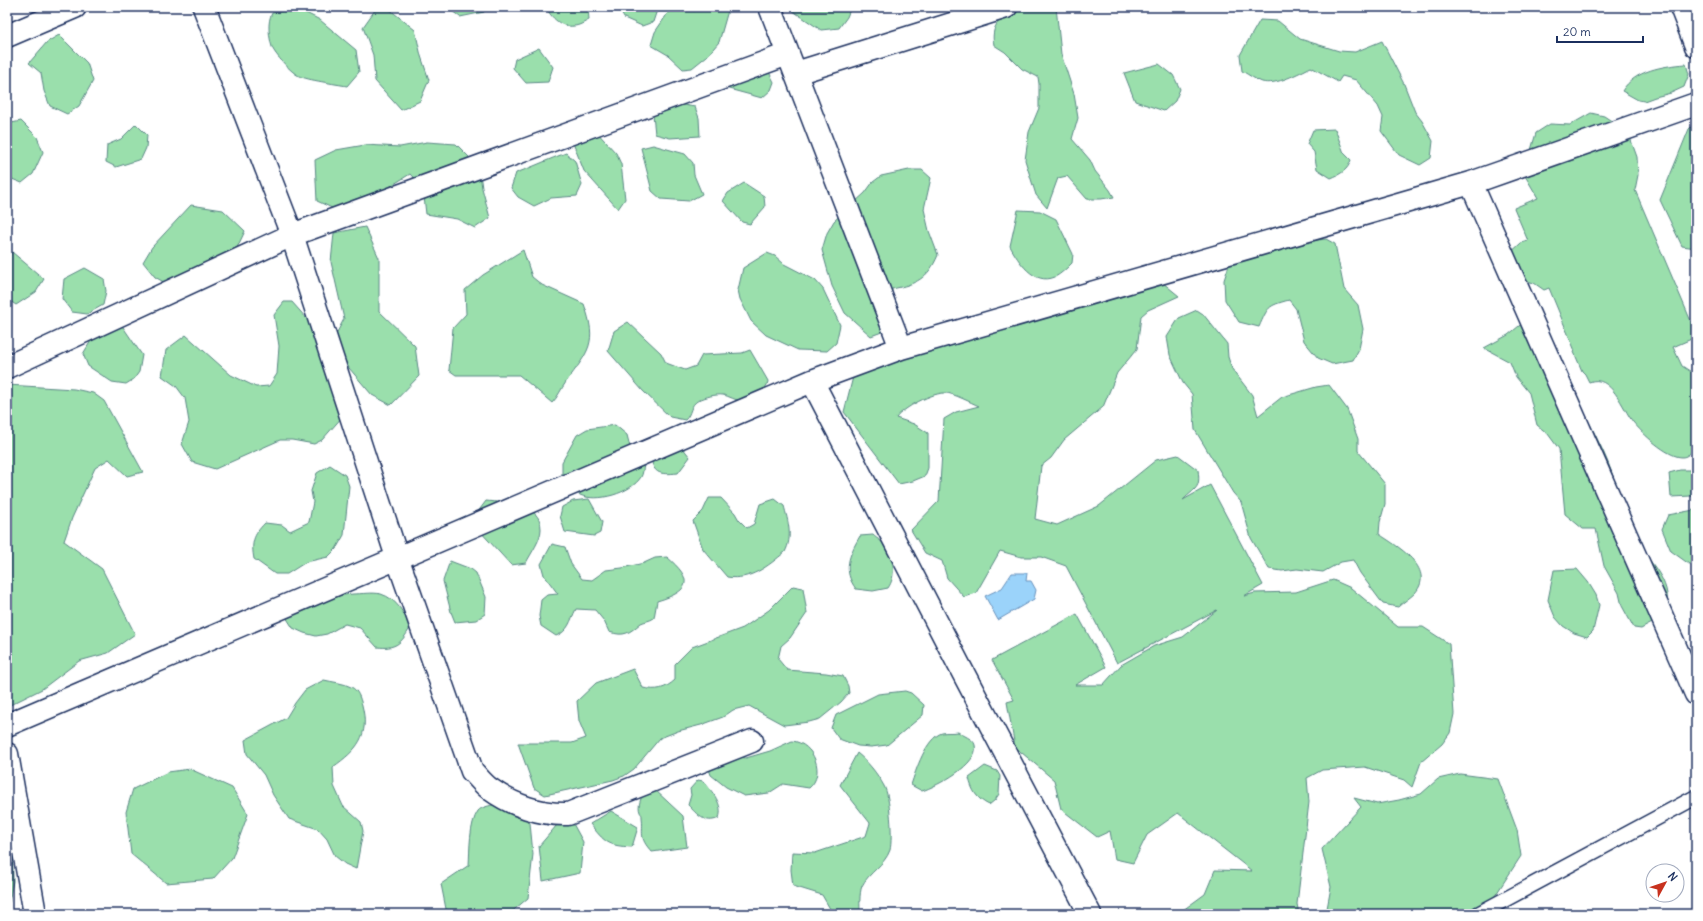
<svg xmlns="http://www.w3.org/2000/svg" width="1703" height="921" viewBox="0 0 1703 921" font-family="Delius,sans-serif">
	<rect width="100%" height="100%" fill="#fff"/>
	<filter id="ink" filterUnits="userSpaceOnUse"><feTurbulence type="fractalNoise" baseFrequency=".025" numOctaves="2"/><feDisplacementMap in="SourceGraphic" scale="8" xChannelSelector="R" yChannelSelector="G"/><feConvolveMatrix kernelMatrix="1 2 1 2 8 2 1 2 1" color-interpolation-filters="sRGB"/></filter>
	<g filter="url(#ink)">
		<path fill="#9adfac" stroke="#5a8785" d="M 452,7 L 487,7 L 484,12 L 460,17 L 452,11 Z
			M 546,7 L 588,7 L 589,20 C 585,22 579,26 574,26 C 562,28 551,18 546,7 Z
			M 618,7 L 658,7 L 653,22 L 642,26 L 624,18 Z
			M 672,7 L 695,11 L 698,7 L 729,7 L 719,42 L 707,56 L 692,68 L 683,69 L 668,55 L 651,45 L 655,32 Z
			M 792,7 L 851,7 L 847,17 L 839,28 L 821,30 L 793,11 Z
			M 1017,7 L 1056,7 L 1061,54 L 1074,94 L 1078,118 L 1072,139 L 1090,160 L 1095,171 L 1110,190 L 1114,197 L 1101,199 L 1087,199 L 1067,176 L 1058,178 L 1047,208 L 1036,195 L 1025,160 L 1029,132 L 1039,108 L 1039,84 L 1038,77 L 1022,69 L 1005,52 L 994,45 C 990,25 1001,17 1017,7 Z
			M 389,9 L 415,30 L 421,56 L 429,80 L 420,101 L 401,110 L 375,81 L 373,55 L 363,27 L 375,10 Z
			M 300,10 L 320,20 L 356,50 L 359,72 L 347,86 C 336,84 307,80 299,76 C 292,73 274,54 272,47 C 269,37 267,22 272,13 L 284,11 Z
			M 1260,20 L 1278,21 L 1300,39 L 1339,51 L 1355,52 L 1382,41 L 1404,84 L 1415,112 L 1422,121 L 1433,141 L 1431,158 L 1420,165 L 1399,155 L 1381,131 L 1383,117 L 1378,106 L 1356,80 L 1342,76 L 1338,82 L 1311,67 C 1299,73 1276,86 1262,82 C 1256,80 1249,75 1242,71 L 1240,55 Z
			M 59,35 L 87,63 L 93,81 L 79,106 L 67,114 L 50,106 L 44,91 L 41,73 L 29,63 L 47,42 Z
			M 539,48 L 553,67 L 548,82 L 526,83 L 513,68 L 515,59 Z
			M 749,57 L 762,58 L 774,82 L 771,90 L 762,98 L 725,88 L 717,78 L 728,64 Z
			M 1159,64 L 1173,75 L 1180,89 L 1175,101 L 1164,111 L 1135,101 L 1124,73 Z
			M 1686,64 L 1689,74 L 1684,87 L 1671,93 L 1655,97 L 1644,101 L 1638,100 L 1622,91 C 1635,70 1663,66 1686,64 Z
			M 666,102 L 695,107 L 699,118 L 700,136 L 670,138 L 655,134 L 653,115 Z
			M 1591,113 L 1604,116 L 1628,132 L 1637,157 L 1638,175 L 1635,190 L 1696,333 L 1696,337 L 1673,347 L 1682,366 L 1696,375 L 1696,447 C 1692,451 1688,457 1682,457 C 1667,457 1642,433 1633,422 C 1623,409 1611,373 1589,382 L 1585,374 L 1582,371 L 1574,352 L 1575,351 L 1549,288 L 1544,290 L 1534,283 L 1520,279 L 1508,255 L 1521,243 L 1528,241 L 1514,208 L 1538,198 L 1524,174 L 1536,133 L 1550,124 L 1570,125 Z
			M 21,121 L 37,137 L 43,152 L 33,174 L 22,183 L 7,177 L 7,124 Z
			M 1696,122 L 1696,248 L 1682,246 L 1660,200 L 1689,129 Z
			M 136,124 L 147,135 L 146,148 L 141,159 L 116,167 L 106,162 L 107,145 L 121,139 Z
			M 594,129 L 616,153 L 621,164 L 625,199 L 618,209 L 584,171 L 573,143 Z
			M 1335,129 L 1344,153 L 1351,160 C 1348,170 1341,174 1331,178 L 1317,169 L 1314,152 L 1307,144 L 1313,130 Z
			M 427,142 L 456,144 L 479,167 L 482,188 L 490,218 L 475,228 L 457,219 L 426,214 L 423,188 L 410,174 L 386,189 L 375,200 L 347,215 L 317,201 L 315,160 L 336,150 L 365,145 L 400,147 Z
			M 653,145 L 685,154 L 693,163 L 694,175 L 702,194 L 689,201 L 661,199 L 652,191 L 641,148 Z
			M 566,153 L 575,161 L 582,185 L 577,196 L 551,198 L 534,206 L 518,197 L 511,188 L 516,173 C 533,167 549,159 566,153 Z
			M 909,170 L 922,170 L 931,178 L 924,209 L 929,231 L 938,255 C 928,279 916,284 892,289 L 890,329 L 871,336 L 845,313 L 832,286 L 822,250 L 827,233 L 834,221 L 865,193 L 873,182 L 881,176 Z
			M 744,183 L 764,196 L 765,207 L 750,224 L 742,222 L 723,201 L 728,193 Z
			M 191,205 L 223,210 L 245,231 L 224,275 L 174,288 L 155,277 L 143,262 L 152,247 Z
			M 1018,210 L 1040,211 L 1056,219 L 1073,254 L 1072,263 C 1067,268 1061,274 1055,277 C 1034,286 1018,261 1010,246 Z
			M 365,227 L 379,258 L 379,311 L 415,346 L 419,376 L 391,405 L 372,395 L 349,368 L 333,340 L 344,319 L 331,262 L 334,233 Z
			M 1326,239 L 1335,244 L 1344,289 L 1358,305 L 1363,329 L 1359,349 L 1353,360 L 1332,364 L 1318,358 L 1304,341 L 1296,309 L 1289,300 C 1267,306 1268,307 1259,327 L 1239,322 L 1225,300 L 1224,280 L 1230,262 L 1301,242 Z
			M 523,250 L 532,277 L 542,285 L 584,304 C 598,343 589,351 566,382 C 561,389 558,397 552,403 L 519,375 L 456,375 L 449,370 L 453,328 L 466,314 L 465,290 L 483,275 Z
			M 12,252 L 44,279 L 36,292 L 16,305 L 7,299 L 7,261 Z
			M 767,253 L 775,256 L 784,264 L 815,280 L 823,289 L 840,325 L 836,343 L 827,351 L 798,350 L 766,335 L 751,321 L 740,299 L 738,290 L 743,268 Z
			M 85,268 L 104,279 L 106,291 L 103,305 L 87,314 L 72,312 L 62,299 L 64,279 Z
			M 1157,278 L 1179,296 L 1148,310 L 1141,316 L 1137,349 L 1117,373 L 1103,407 L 1064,440 L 1051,458 L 1041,466 L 1035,519 L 1057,525 L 1099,506 L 1156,460 L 1178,455 L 1198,470 C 1201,489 1195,488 1183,500 L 1210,485 L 1263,585 L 1244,596 L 1255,593 L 1296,592 L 1333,580 L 1351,588 L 1398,627 L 1423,627 L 1449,644 L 1454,714 L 1450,733 L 1442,744 L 1421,762 L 1412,787 L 1404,780 L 1365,767 L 1322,770 L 1307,778 L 1309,802 L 1297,904 L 1299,914 L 1175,914 L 1179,913 L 1205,894 L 1215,870 L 1252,871 L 1178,813 L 1147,835 L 1133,863 L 1115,859 L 1110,831 L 1097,837 L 1061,809 L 1054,780 L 1015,747 L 1007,702 L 1014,700 L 992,660 L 1077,614 L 1106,667 L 1075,685 L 1103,685 L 1121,665 L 1154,646 L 1183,637 L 1217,610 L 1117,663 L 1066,566 L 1041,557 L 1021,557 L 1000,551 L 976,593 L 964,597 L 947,578 L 942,561 L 925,553 L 911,530 L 939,501 L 944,419 L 956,412 L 979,406 C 972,403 952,393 946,393 C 933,392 903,408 896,418 L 914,424 L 928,433 L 928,468 L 925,476 L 913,481 L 899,484 L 844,412 L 854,373 L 1035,312 L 1081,308 L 1097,294 Z
			M 284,302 L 292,302 L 315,328 L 343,416 L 322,440 L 314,444 L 292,440 L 280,440 L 215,469 L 192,462 L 182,444 L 189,422 L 185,398 L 176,386 L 162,376 L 166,350 L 186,335 L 231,375 L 256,387 L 269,386 L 277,374 L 279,346 L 274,315 Z
			M 1197,310 L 1203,314 L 1227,344 L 1228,357 L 1232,369 L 1252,395 L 1258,416 L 1282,397 L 1316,387 L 1329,385 L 1347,409 L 1358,439 L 1358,451 L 1385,484 L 1385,504 L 1380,522 L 1379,534 C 1395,545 1437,568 1415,593 C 1410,598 1403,602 1398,607 L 1383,604 L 1360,573 L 1353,560 L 1341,562 L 1323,572 L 1297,569 L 1282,571 L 1269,569 L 1251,538 L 1241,502 L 1233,493 L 1195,430 L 1192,394 L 1183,383 L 1170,355 L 1167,337 L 1179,318 Z
			M 1530,317 C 1555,361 1582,405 1603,451 C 1617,481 1623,513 1638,542 C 1652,568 1675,582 1665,616 L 1641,629 L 1634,628 L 1622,606 L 1619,593 L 1604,566 L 1596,529 L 1583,529 L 1565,514 L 1559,449 L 1548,434 L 1537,425 L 1529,393 L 1516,377 L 1510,362 L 1484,348 L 1508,335 Z
			M 113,319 L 123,327 L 142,355 L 139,372 L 134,379 L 126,384 L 112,382 L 88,366 L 83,354 L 95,334 Z
			M 628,322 L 661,353 L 666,363 L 685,370 L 696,366 L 702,355 L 742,353 L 750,350 L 768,381 C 767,392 751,398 741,400 C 736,401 729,396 723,395 C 716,394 705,397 699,400 C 689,405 692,414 685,420 L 670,417 L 643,391 L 608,351 L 614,331 Z
			M 7,385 L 74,389 L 93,393 L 104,401 L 143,472 L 127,476 L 109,459 L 95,468 L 72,518 L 64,541 L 102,569 L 135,634 L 108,653 L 79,661 L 42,689 L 10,705 L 7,705 Z
			M 615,425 L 627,435 L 630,447 L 644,465 C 643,469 643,474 641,477 C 631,493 597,503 580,495 C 574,491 567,482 562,477 L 562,462 L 577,435 L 587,429 Z
			M 682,447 L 690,457 L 678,473 C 658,475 653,474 650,453 Z
			M 330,465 L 345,475 L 349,486 L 344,535 L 336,549 L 328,557 L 306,562 L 287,574 L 275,574 L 254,559 C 251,543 253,535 265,523 L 282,525 L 290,531 L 309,522 L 313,502 L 311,491 L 317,473 Z
			M 1680,470 L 1696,470 L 1696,498 L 1691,496 L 1671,497 L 1669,473 Z
			M 709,498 L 721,498 L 735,513 L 739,520 L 747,528 L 754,524 L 760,504 L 775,499 L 784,506 C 788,521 793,537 785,552 C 768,566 750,581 727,577 L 703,549 L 693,521 L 703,511 Z
			M 589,499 L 602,522 L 600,533 L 594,536 L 565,532 L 560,516 L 562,507 L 573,501 Z
			M 486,501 C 504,503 541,502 541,529 C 541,540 531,553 526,563 L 511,565 L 478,529 L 474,517 Z
			M 1694,510 L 1696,513 L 1696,563 L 1689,564 L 1671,551 L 1662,529 L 1668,515 Z
			M 873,535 C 877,539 885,543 888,548 C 894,559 896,577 888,588 L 873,591 L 856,589 C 842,570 849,555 860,536 Z
			M 552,544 L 565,547 L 571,564 L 582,579 L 592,580 L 606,570 L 622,568 L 644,563 L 655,558 L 667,557 C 694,580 691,591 657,601 L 654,618 C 650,621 645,621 641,623 C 629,633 625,637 609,632 L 604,621 L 595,610 L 576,609 C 570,621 569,631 556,636 L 541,626 L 539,616 L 541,600 L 547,595 L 558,594 L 544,575 L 541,564 Z
			M 450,561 L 471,569 L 476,573 L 486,597 L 485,614 L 476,620 L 455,622 L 451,612 L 443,581 Z
			M 1577,569 L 1588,582 L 1596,595 L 1599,605 L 1593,631 L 1587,637 L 1574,633 L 1563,626 L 1555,617 L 1548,600 L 1554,570 Z
			M 793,586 L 803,588 L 807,613 L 790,638 L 781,646 L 778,659 L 787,670 L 826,673 L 843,676 L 848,686 L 849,693 L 841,702 L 820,719 L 809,722 L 784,725 L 749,706 L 733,710 L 723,717 L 701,725 L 678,731 L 660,738 L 634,769 L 624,776 L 613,780 L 545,795 L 534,788 L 518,743 L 572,743 L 586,738 L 579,721 L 577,701 L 596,683 L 633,669 L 643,688 C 657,691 665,689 675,680 L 675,664 L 692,647 L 743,628 L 769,610 Z
			M 353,594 C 361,594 373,592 381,594 C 397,599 405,614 410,628 C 401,644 395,649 377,647 L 360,628 L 345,624 L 327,634 L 316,636 L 304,633 L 293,628 L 286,617 L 306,610 L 324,597 Z
			M 324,680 C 332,682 344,683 351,687 C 358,690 360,698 362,705 C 370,736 357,750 333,767 L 334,786 L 343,806 L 361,822 L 363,831 L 356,869 L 345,864 L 335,856 L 327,839 L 318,829 L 289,819 L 273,795 L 264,775 L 247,754 L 245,740 L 286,718 L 295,703 L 305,690 Z
			M 905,691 L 911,693 L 924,705 L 923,715 L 887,745 L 871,747 L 858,746 L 839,739 L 831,728 L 836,715 L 878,694 Z
			M 958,732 C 962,735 974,739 975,745 C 980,764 937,786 922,791 L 911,785 C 916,770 926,738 942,733 C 947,732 953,733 958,732 Z
			M 792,741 C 814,743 826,774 809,788 L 783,784 L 769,793 L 744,796 L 726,787 L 711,775 L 708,766 L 732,756 L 746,758 L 770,751 Z
			M 857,753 C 868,762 877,773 884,786 C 890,796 893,838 890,850 C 885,865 868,873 862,886 C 859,894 860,906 860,914 L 833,914 L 822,895 L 793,886 L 791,870 L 792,852 L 815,853 L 866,836 L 870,823 L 840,785 Z
			M 985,766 L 997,771 L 1000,776 L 999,794 L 995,800 L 989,805 C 977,799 972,791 969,778 Z
			M 190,769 L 232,788 L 248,814 L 232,858 L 213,879 L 166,883 L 131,854 L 126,812 L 133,789 L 168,772 Z
			M 1460,774 L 1498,779 L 1517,830 L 1521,856 L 1489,905 L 1458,914 L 1326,914 L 1331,887 L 1322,849 L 1361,807 L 1354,798 L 1377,804 L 1399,800 L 1421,794 L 1438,779 Z
			M 698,780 L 703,781 C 712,791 724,805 719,818 C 705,825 697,814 688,805 L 691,795 L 690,789 Z
			M 654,789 L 683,816 L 687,847 L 652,852 C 638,837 644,834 642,817 C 642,813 641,815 640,812 C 637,805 642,797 644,791 Z
			M 495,804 L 522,812 L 530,823 L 533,854 L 528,898 L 509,914 L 447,914 L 441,884 L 469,865 C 470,850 469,824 478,811 C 481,807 490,806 495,804 Z
			M 611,811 L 638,827 L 632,847 C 607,846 605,842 590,824 Z
			M 571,820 L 583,842 L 580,873 L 543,881 L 539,846 L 557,825 Z
			M 7,836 L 12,844 L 13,881 L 9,902 L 7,902 Z"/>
		<path fill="#9bd3fa" stroke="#6891bc" d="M 1012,573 L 1027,573 L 1026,581 L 1031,581 L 1036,590 L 1034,599 L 998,620 L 985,596 L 1002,588 Z"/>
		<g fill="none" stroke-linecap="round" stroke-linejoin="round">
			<g stroke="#1b2f5e" stroke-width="17">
				<path id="service" d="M 1478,914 L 1696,797"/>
			</g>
			<g stroke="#1b2f5e" stroke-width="25">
				<path id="minor" d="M 204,7 L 292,235 L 397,557 L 472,771 C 478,777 483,784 490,789 C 512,805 541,815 568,814 L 752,741
					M 770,7 L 901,348
					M 1681,7 L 1696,46
					M 7,36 L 75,7
					M 796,73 L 1006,7
					M 1471,183 L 1696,694
					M 7,367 L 292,235 L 788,54
					M 812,381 L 959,665 L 1090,914
					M 7,725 L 812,381 L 901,348 L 1471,183 L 1696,104
					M 7,754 L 35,914"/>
			</g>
			<use href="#service" stroke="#fff" stroke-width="14"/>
			<use href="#minor" stroke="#fff" stroke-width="22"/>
		</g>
	</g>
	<rect width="1703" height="921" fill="none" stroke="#fff" stroke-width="24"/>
	<rect x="12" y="12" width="1679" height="897" fill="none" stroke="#1b2f5e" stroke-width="1.5" filter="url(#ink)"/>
	<g transform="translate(1665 883) rotate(50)"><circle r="19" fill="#ffffff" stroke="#a4acbf"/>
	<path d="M0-3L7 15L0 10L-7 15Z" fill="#c8321e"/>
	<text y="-6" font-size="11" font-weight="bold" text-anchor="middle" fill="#1b2f5e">N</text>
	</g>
	<path d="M1557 36v6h86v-6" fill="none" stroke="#1b2f5e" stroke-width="2"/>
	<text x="1563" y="36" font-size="12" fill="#1b2f5e" stroke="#ffffff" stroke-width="3" paint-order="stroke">20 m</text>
</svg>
